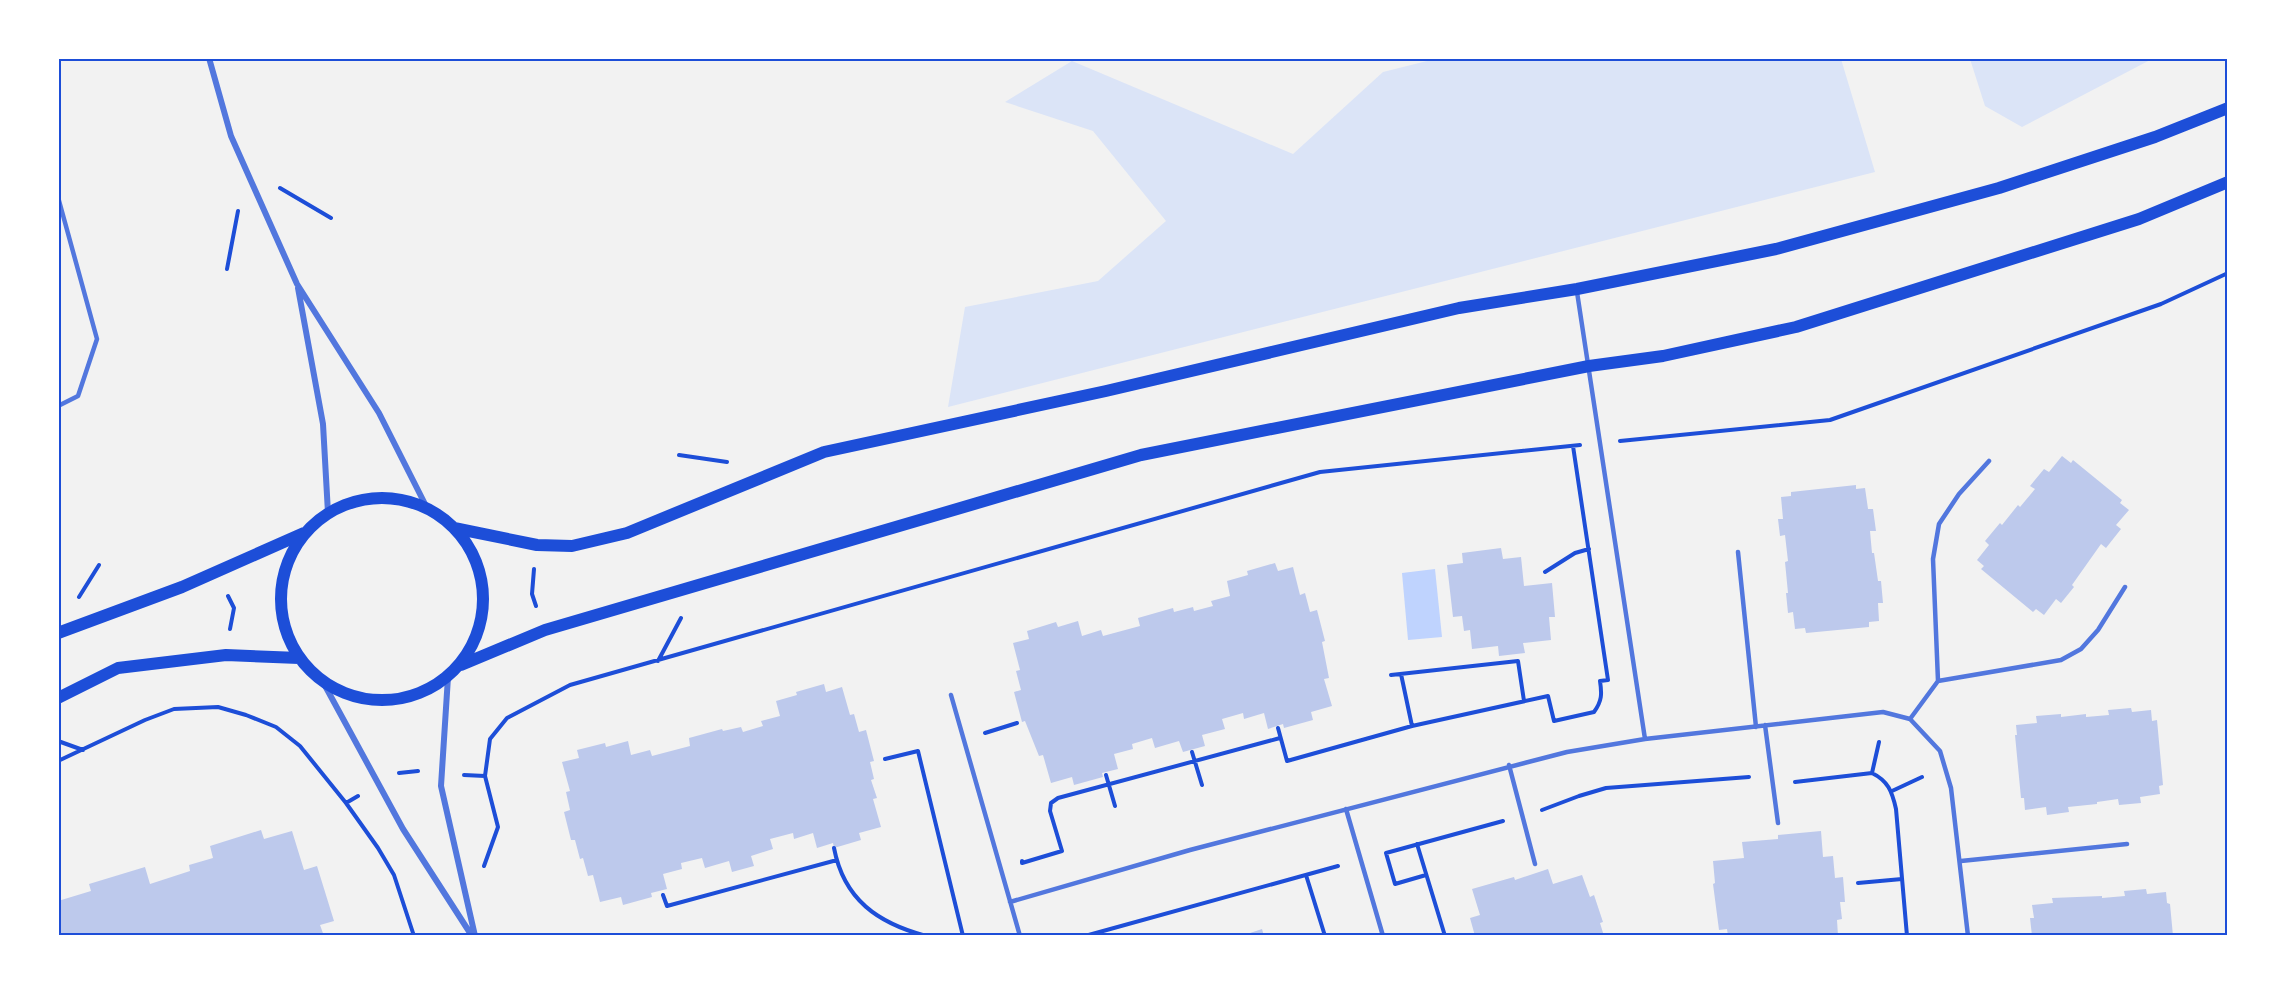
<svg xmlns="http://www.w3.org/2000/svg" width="2286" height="994" viewBox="0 0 2286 994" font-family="'Asap Condensed',sans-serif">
	<rect width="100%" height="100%" fill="#f2f2f2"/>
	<path fill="#dbe4f7" d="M 1435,59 L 1841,59 L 1875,172 L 948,407 L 965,307 L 1098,281 L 1166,221 L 1093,131 L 1005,102 L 1072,61 L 1293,154 L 1383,72 Z
		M 1970,59 L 1970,58 L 2152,59 L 2022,127 L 1985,106 Z"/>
	<path fill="#bfd3fe" d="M 1435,569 L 1442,637 L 1408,640 L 1402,573 Z"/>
	<path fill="#bdc9ec" d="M 2062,456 L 2071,463 L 2073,460 L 2122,500 L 2120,503 L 2129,510 L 2116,525 L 2121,529 L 2106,548 L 2101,544 L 2072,585 L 2074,587 L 2061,603 L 2056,599 L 2044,615 L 2036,609 L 2033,612 L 1981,569 L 1984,566 L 1977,560 L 1989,545 L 1985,541 L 2000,523 L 2002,525 L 2018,505 L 2020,507 L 2035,489 L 2030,486 L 2044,469 L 2049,472 Z
		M 1856,485 L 1856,489 L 1865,488 L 1868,509 L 1873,509 L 1876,531 L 1870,531 L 1872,553 L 1874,553 L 1878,581 L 1881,581 L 1883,603 L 1878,603 L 1879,621 L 1869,622 L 1869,627 L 1806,633 L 1805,628 L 1795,629 L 1793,612 L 1788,613 L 1786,593 L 1788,593 L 1785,562 L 1788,561 L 1785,535 L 1780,536 L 1778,519 L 1783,519 L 1781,497 L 1791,496 L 1791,492 Z
		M 1501,548 L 1503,559 L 1521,557 L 1524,586 L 1552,583 L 1555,617 L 1549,617 L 1551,640 L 1523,643 L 1525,653 L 1499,656 L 1498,646 L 1472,649 L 1470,630 L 1464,631 L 1462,616 L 1453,617 L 1447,565 L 1463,563 L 1462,553 Z
		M 1275,563 L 1278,571 L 1293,567 L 1300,595 L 1305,593 L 1310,612 L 1317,610 L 1325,641 L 1322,642 L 1329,678 L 1324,679 L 1332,706 L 1311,712 L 1313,720 L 1284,728 L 1283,724 L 1268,729 L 1264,713 L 1244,719 L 1243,713 L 1222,719 L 1225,729 L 1202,735 L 1205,746 L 1183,752 L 1179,741 L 1155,748 L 1152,738 L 1132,744 L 1133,749 L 1114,754 L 1118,769 L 1102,773 L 1103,777 L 1074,785 L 1072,777 L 1051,783 L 1043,755 L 1039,756 L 1025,721 L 1022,722 L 1014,692 L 1021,690 L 1016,671 L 1020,670 L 1013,643 L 1029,639 L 1027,631 L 1056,622 L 1058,627 L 1078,621 L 1082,636 L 1101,630 L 1103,636 L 1140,626 L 1138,618 L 1173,608 L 1174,612 L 1193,607 L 1194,611 L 1213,606 L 1211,601 L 1230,596 L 1227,581 L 1248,575 L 1247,571 Z
		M 824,684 L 826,692 L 842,687 L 850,715 L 854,714 L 859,732 L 866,730 L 874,761 L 870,762 L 874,779 L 871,780 L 877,798 L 873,799 L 881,827 L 859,833 L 861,840 L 834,848 L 833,843 L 817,848 L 813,833 L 794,839 L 793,833 L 770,839 L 773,849 L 751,856 L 754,866 L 732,872 L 729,861 L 705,868 L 702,858 L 681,863 L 682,869 L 663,874 L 667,889 L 651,893 L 652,897 L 623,905 L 621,897 L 600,902 L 593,875 L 588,876 L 583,858 L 580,859 L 575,840 L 571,840 L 564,812 L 570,810 L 566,792 L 570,791 L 562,762 L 579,758 L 577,750 L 605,743 L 606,747 L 628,741 L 631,755 L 650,750 L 652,756 L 690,746 L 689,738 L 722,729 L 723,731 L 741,727 L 743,732 L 763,726 L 761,721 L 780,716 L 776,701 L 797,695 L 796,692 Z
		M 2131,708 L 2132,712 L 2151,710 L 2152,721 L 2157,720 L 2163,785 L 2159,786 L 2160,794 L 2140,797 L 2141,803 L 2119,805 L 2118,799 L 2097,802 L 2097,804 L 2068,807 L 2069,812 L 2047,815 L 2046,807 L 2025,810 L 2024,798 L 2021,798 L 2015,735 L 2017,735 L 2016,725 L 2037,723 L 2036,716 L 2061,714 L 2061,717 L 2086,714 L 2086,717 L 2109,715 L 2108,710 Z
		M 261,830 L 264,839 L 292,831 L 304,870 L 317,866 L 334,921 L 320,925 L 324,936 L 58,936 L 58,901 L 91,891 L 89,884 L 145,867 L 150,884 L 190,871 L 189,865 L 213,858 L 210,846 Z
		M 1821,831 L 1823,857 L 1833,856 L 1835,878 L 1843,877 L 1845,902 L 1840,902 L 1842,919 L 1837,920 L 1838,936 L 1728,936 L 1727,929 L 1719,930 L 1713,884 L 1715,883 L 1713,861 L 1744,858 L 1742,842 L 1778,839 L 1778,835 Z
		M 1548,869 L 1553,884 L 1582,875 L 1590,897 L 1594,895 L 1603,922 L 1600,923 L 1604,936 L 1475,936 L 1470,918 L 1480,915 L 1472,889 L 1514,877 L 1515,880 Z
		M 2146,889 L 2147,894 L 2166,892 L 2167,903 L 2170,904 L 2173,936 L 2032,936 L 2030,918 L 2034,918 L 2032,905 L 2053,903 L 2052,898 L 2102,896 L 2102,898 L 2125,896 L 2124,891 Z
		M 1262,929 L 1264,936 L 1244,936 L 1244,935 Z"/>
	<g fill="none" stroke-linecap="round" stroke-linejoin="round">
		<path stroke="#1d4ed8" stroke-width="4" d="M 280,188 L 331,218
			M 227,269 L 238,211
			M 1620,441 L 1830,420 L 2161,304 L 2228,273
			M 679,455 L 727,462
			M 534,569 L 532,594 L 536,606
			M 1545,572 L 1575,553 L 1589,549
			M 228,596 L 234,608 L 230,629
			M 79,597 L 99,565
			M 658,661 L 681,618
			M 1401,674 L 1412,726
			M 1391,675 L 1518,661 L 1524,701
			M 1278,728 L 1287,761 L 1412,726 L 1548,696 L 1554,721 L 1594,712 C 1602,701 1602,694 1600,681 L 1608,680 L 1573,446
			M 985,733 L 1017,723
			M 58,741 L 83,750
			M 1192,752 L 1202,785
			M 885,759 L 918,751 L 963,936
			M 58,761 L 145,720 L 174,709 L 218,707 L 246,715 L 276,727 L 300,746 L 346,803 L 378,848 L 394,875 L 414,936
			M 399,773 L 418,771
			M 1872,773 L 1879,742
			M 464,775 L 485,776
			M 1106,775 L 1115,806
			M 1795,782 L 1872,773 C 1888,781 1892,791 1896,809 L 1907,936
			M 1892,791 L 1922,777
			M 346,803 L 358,796
			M 1542,810 L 1579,796 L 1606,788 L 1749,777
			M 1417,844 L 1445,936
			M 834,848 C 844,900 878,923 926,936
			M 1022,861 L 1022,863 L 1062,851 L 1050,811 L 1051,803 L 1058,798 L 1280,738
			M 484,866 L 498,827 L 485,776 L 490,739 L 507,718 L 570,685 L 1320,472 L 1580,445
			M 1306,875 L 1325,936
			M 1426,875 L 1395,884 L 1386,853 L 1503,821
			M 1858,883 L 1902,879
			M 663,895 L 667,906 L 837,860
			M 1085,936 L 1338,866"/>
		<path stroke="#5277de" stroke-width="4.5" d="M 58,197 L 97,339 L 78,396 L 58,406
			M 1577,292 L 1645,739
			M 1738,552 L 1756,727
			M 1938,681 L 2061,660 L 2081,649 L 2098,630 L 2125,587
			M 951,695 L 1020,936
			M 1910,719 L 1938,681 L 1933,559 L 1939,524 L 1959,494 L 1989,461
			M 1765,725 L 1778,823
			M 1509,765 L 1535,864
			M 1346,809 L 1383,936
			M 1961,861 L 2127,844
			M 1010,902 L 1190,850 L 1567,752 L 1645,739 L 1883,712 L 1910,719 L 1940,751 L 1951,788 L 1968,936"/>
		<path stroke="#5277de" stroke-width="6" d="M 209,58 L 231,136 L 297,284 L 379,413 L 427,508
			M 298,288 L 323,424 L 328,513
			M 448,677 L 441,786 L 475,936
			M 323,682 L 403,829 L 472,936"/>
		<path stroke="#1d4ed8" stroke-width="12" d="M281 599a101 101 0 1 1 202 0a101 101 0 1 1-202 0Z
			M 454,528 L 537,545 L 572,546 L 627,533 L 824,452 L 1106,391 L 1459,308 L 1577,289 L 1776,249 L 1999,188 L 2155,137 L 2228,108
			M 58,633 L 182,587 L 304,533
			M 461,665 L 545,630 L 1141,455 L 1589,366 L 1663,356 L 1796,327 L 2139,219 L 2228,182
			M 58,698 L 118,668 L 226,655 L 299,658"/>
	</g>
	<rect width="2286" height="994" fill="none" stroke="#ffffff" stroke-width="120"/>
	<rect x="60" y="60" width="2166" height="874" fill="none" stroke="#1d4ed8" stroke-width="2"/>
</svg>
